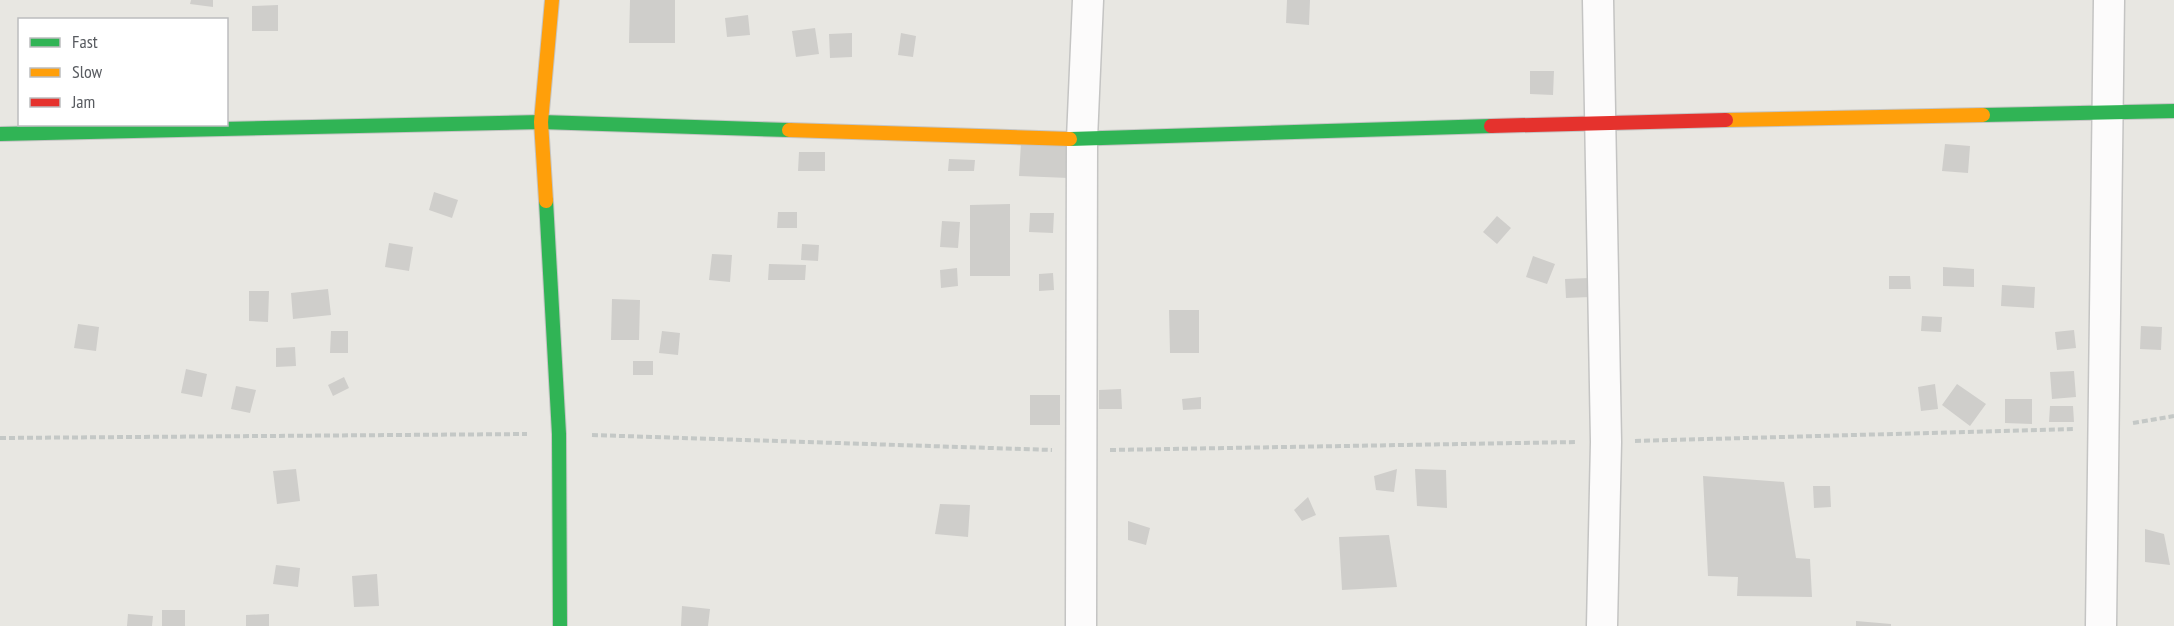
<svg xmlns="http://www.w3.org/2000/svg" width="2174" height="626" viewBox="0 0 2174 626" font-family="'PT Sans Narrow',sans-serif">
	<rect width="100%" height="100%" fill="#e8e7e2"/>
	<path fill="#cfcecb" d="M 191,0 L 213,0 L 213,7 L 190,4 Z
		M 630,0 L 675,0 L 675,43 L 629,43 Z
		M 1287,0 L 1310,0 L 1309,25 L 1286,23 Z
		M 278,5 L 278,31 L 252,31 L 252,6 Z
		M 748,15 L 750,35 L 727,37 L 725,18 Z
		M 815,28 L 819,54 L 796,57 L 792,31 Z
		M 852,33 L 852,57 L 830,58 L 829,34 Z
		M 901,33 L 916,36 L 913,57 L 898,55 Z
		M 1530,71 L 1554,71 L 1553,95 L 1530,94 Z
		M 1021,143 L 1071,146 L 1069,178 L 1019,176 Z
		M 1945,144 L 1970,146 L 1968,173 L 1942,171 Z
		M 799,152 L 825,152 L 825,171 L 798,171 Z
		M 949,159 L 975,160 L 974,171 L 948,171 Z
		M 434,192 L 458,200 L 452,218 L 429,210 Z
		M 1010,204 L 1010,276 L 970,276 L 970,205 Z
		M 778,212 L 797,212 L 797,228 L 777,228 Z
		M 1030,213 L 1054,213 L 1053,233 L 1029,232 Z
		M 1497,216 L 1511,228 L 1497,244 L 1483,232 Z
		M 942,221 L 960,222 L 958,248 L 940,247 Z
		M 389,243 L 413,247 L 409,271 L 385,267 Z
		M 802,244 L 819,245 L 818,261 L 801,260 Z
		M 712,254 L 732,255 L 730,282 L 709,280 Z
		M 1533,256 L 1555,264 L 1547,284 L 1526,277 Z
		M 769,264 L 806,265 L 805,280 L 768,280 Z
		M 1943,267 L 1974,269 L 1974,287 L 1943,286 Z
		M 957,268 L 958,286 L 941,288 L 940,270 Z
		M 1053,273 L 1054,290 L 1039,291 L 1039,274 Z
		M 1889,276 L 1910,276 L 1911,289 L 1889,289 Z
		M 1589,278 L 1590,297 L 1566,298 L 1565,279 Z
		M 2002,285 L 2035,287 L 2034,308 L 2001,306 Z
		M 328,289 L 331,315 L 293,319 L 291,293 Z
		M 249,291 L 269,291 L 268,322 L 249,321 Z
		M 612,299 L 640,300 L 639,340 L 611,340 Z
		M 1169,310 L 1199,310 L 1199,353 L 1170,353 Z
		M 1922,316 L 1942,317 L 1941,332 L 1921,331 Z
		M 78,324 L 99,327 L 96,351 L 74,348 Z
		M 2141,326 L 2162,327 L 2161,350 L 2140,349 Z
		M 2074,330 L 2076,348 L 2057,350 L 2055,332 Z
		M 331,331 L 348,331 L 348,353 L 330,353 Z
		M 662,331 L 680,333 L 678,355 L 659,353 Z
		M 295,347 L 296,366 L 276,367 L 276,348 Z
		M 633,361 L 653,361 L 653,375 L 633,375 Z
		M 186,369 L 207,374 L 202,397 L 181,393 Z
		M 2074,371 L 2076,397 L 2052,399 L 2050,372 Z
		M 344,377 L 349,388 L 333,396 L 328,385 Z
		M 1935,384 L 1938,409 L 1921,411 L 1918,387 Z
		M 1957,384 L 1986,404 L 1970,426 L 1942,405 Z
		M 236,386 L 256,390 L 250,413 L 231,409 Z
		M 1121,389 L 1122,409 L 1099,409 L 1099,390 Z
		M 1030,395 L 1060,395 L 1060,425 L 1030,425 Z
		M 1201,397 L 1201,409 L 1183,410 L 1182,399 Z
		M 2005,399 L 2032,399 L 2032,424 L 2005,423 Z
		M 2050,406 L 2073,406 L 2074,422 L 2049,422 Z
		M 296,469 L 300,501 L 277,504 L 273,471 Z
		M 1397,469 L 1394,492 L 1376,490 L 1374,476 Z
		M 1415,469 L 1446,470 L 1447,508 L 1417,506 Z
		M 1703,476 L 1784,482 L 1796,558 L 1810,559 L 1812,597 L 1737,596 L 1738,577 L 1708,576 Z
		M 1813,486 L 1830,486 L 1831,507 L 1814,508 Z
		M 1308,497 L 1316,515 L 1302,521 L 1294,510 Z
		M 940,504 L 970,505 L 968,537 L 935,534 Z
		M 1128,521 L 1150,528 L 1146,545 L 1128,540 Z
		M 2145,529 L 2164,534 L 2170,565 L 2145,562 Z
		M 1389,535 L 1397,587 L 1342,590 L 1339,537 Z
		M 276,565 L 300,568 L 298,587 L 273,584 Z
		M 377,574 L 379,606 L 354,607 L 352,576 Z
		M 682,606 L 710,609 L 708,626 L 681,626 Z
		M 162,610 L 185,610 L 185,626 L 162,626 Z
		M 128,614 L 153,616 L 152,626 L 127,626 Z
		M 269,614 L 269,626 L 246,626 L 246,615 Z
		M 1856,621 L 1891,624 L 1891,626 L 1856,626 Z"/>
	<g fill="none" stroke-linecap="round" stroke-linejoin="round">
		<g stroke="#c4c4c3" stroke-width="33">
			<path id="street" d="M 1598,0 L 1606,442 L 1602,626
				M 1081,626 L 1082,139 L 1088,0
				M 2101,626 L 2109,0"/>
		</g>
		<g stroke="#c5c5c4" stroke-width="16">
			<path id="fast" d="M 1983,115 L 2174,111
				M 0,134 L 541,122 L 789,130
				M 1070,139 L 1491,126
				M 546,201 L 559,434 L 560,626"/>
		</g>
		<g stroke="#c5c5c4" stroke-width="16">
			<path id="slow" d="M 1726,120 L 1983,115
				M 789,130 L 1070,139
				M 546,201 L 541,122 L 552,0"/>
		</g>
		<g stroke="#c5c5c4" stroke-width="16">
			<path id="jam" d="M 1491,126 L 1726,120"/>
		</g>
		<path stroke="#c4c8c6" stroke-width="4" stroke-dasharray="6 3" stroke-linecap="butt" d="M 2133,423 L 2174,416
			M 592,435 L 1052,450
			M 0,438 L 527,434
			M 1635,441 L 2075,429
			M 1110,450 L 1577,442"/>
		<use href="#street" stroke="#fcfbfb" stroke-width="30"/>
		<use href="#fast" stroke="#30b455" stroke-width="14"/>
		<use href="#slow" stroke="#ff9f0a" stroke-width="14"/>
		<use href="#jam" stroke="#e5322d" stroke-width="14"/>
	</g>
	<rect x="18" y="18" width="210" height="108" fill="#ffffff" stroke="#bcbdbf" stroke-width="1.5"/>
	<rect x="30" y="38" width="30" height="9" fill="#30b455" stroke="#bcbdbf" stroke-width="1.5"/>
	<text x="72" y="48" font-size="18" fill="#585b60">Fast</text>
	<rect x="30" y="68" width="30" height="9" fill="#ff9f0a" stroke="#bcbdbf" stroke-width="1.5"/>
	<text x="72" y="78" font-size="18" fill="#585b60">Slow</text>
	<rect x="30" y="98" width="30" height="9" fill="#e5322d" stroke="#bcbdbf" stroke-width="1.5"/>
	<text x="72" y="108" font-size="18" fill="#585b60">Jam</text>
</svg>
